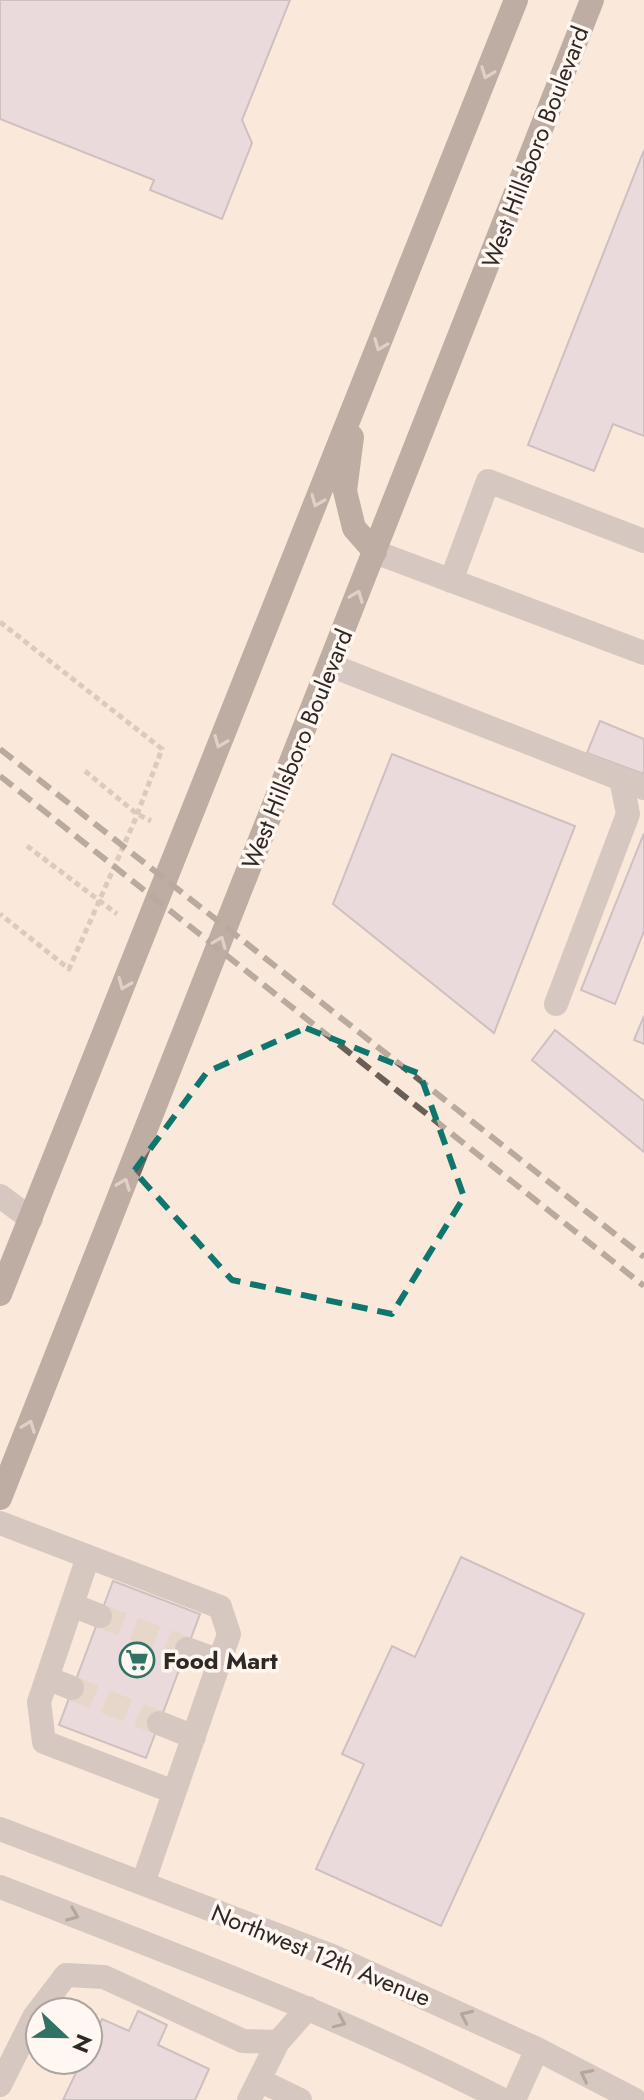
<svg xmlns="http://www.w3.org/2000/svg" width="644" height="2100" viewBox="0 0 644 2100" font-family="Jost,sans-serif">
	<rect width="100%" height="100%" fill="#fae8da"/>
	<path fill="#d8cbdc" stroke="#9c90a0" stroke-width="2" d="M 0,0 L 290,0 L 242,120 L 252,143 L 222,219 L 150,190 L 154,180 L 0,119 Z
		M 644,150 L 644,436 L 613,424 L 594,471 L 528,445 Z
		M 600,721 L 644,739 L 644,774 L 587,753 Z
		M 392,754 L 575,826 L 494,1033 L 333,904 Z
		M 644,833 L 644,931 L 615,1004 L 581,990 Z
		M 644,1016 L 644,1044 L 634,1040 Z
		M 555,1030 L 644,1101 L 644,1152 L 532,1060 Z
		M 461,1557 L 584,1614 L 441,1926 L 316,1869 L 364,1764 L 342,1754 L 392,1646 L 415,1657 Z
		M 113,1581 L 200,1614 L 146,1758 L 59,1725 Z
		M 138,2011 L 167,2025 L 158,2045 L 209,2069 L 195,2100 L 63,2100 L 82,2060 L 88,2060 L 88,2048 L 102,2019 L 129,2031 Z"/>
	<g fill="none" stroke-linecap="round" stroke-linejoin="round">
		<path stroke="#d1c2b5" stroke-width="24" stroke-dasharray="24 12" stroke-linecap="butt" d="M 100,1616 L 187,1649
			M 72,1688 L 159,1723"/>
		<path stroke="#b6a79c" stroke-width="5" stroke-dasharray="6 4" stroke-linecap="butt" d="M 0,622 L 162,749 L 135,820 L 69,969 L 0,914
			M 85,771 L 137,814 L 151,821
			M 27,846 L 117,914"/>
		<path stroke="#aca39f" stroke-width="24" d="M 375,552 L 644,653
			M 451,581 L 488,481 L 644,541
			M 330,665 L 621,779 L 628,814 L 556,1004
			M 621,779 L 644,788
			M 0,1196 L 31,1219
			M 0,1523 L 220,1607 L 229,1634 L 143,1883
			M 88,1557 L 39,1702 L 44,1742 L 174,1792
			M 72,1605 L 100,1616
			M 187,1649 L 220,1661
			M 47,1678 L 72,1688
			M 159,1723 L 194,1737
			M 0,1829 L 332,1956 L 537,2049 L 635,2100
			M 0,1887 C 170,1953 341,2016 503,2100
			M 259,2080 L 300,2100
			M 0,2085 L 34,2017 L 66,1975 L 104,1977 L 243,2041 L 278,2042 L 308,2008
			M 249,2100 L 278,2042
			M 514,2100 L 537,2049"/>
		<path stroke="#776760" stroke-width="24" d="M 352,437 L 345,491 L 354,528 L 375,552
			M 0,1294 L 516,0
			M 0,1498 L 592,0"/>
		<path stroke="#695f57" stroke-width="6" stroke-dasharray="16 8" stroke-linecap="butt" d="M 0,749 L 644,1257
			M 0,776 L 644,1286"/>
	</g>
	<defs><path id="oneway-chevron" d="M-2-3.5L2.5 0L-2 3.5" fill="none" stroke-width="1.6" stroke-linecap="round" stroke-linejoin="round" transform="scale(2)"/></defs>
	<g stroke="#c2b6b0">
		<use href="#oneway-chevron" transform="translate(487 73) rotate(111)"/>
		<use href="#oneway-chevron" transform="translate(380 345) rotate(112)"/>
		<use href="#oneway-chevron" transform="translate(317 501) rotate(112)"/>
		<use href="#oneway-chevron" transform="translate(357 596) rotate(-69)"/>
		<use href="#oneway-chevron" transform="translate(220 742) rotate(112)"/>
		<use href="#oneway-chevron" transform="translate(220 942) rotate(-68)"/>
		<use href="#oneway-chevron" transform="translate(124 984) rotate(112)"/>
		<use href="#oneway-chevron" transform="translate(124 1184) rotate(-69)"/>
		<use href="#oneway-chevron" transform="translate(29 1426) rotate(-69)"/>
	</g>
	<g stroke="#615955">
		<use href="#oneway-chevron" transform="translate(73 1915) rotate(22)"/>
		<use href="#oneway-chevron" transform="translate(466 2016) rotate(-155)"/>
		<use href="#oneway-chevron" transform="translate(340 2022) rotate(24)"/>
		<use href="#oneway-chevron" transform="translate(586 2075) rotate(-153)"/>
	</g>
	<path d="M0 0H644V2100H0ZM 306,1028 L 420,1074 L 464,1197 L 392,1314 L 232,1280 L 134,1171 L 207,1072 Z" fill="#fae8da" fill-opacity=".55" fill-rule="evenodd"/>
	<path fill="none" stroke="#0f766e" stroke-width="6" stroke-dasharray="16 10" stroke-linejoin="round" d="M 306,1028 L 420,1074 L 464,1197 L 392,1314 L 232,1280 L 134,1171 L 207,1072 Z"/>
	<defs>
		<g id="supermarket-ring" transform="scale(1.8)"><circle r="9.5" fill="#fff7f2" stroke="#307263" stroke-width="1.5"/><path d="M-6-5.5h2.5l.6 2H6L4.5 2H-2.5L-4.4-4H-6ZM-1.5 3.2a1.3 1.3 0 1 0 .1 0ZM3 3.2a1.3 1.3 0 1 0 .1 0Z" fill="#307263"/></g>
	</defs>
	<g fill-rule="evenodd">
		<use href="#supermarket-ring" x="137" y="1660"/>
	</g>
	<g text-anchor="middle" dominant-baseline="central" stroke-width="7" stroke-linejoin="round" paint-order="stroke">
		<g font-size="24" fill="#2f2823" stroke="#fff7f2">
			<text transform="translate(535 147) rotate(-69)">West Hillsboro Boulevard</text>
			<text transform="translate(297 749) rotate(-68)">West Hillsboro Boulevard</text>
			<text transform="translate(321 1955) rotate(22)">Northwest 12th Avenue</text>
		</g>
		<g font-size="24" font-weight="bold" fill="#2f2823" stroke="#fff7f2" text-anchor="start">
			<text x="163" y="1660">Food Mart</text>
		</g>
	</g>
	<g transform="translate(64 2036) rotate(112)"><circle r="38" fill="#fff7f2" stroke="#aca49f" stroke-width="2"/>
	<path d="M0-6L14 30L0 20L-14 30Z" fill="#307263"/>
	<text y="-12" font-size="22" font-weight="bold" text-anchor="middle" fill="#2f2823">N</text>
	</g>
</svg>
